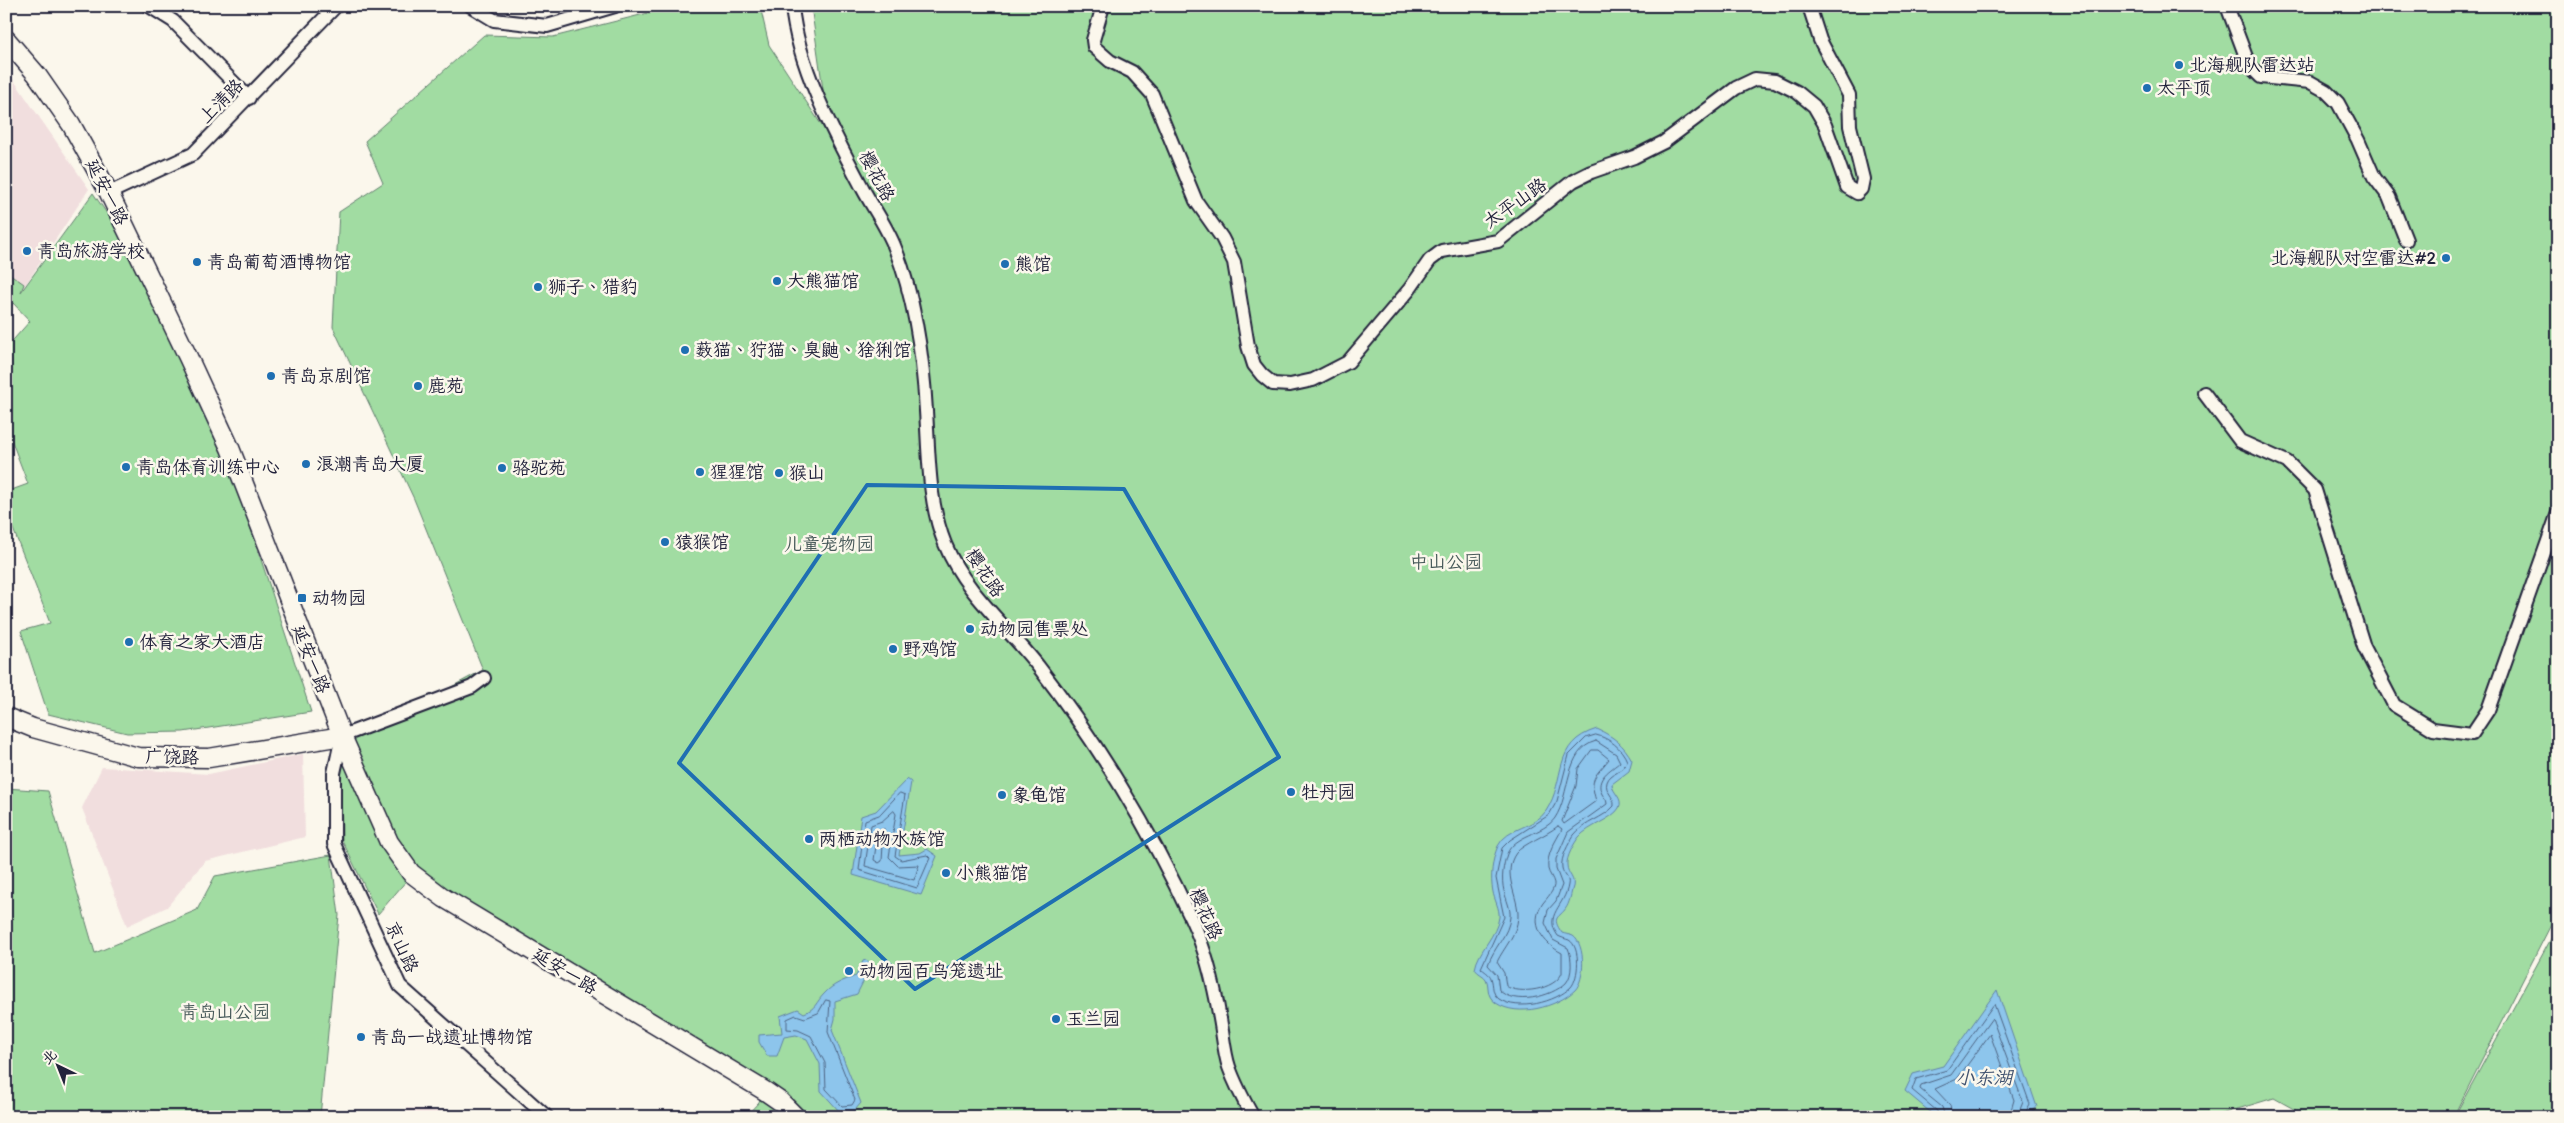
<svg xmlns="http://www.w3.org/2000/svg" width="2564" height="1123" viewBox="0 0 2564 1123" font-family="Itim,'LXGW WenKai TC',sans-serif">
	<rect width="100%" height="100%" fill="#fbf7ec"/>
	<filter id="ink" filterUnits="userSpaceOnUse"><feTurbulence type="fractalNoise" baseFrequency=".02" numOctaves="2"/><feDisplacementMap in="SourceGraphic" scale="10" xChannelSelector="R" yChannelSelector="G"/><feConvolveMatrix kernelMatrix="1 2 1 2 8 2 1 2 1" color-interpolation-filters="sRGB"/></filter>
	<g filter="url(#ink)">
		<path fill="#f1dede" d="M 6,69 L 89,189 L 6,314 Z
			M 303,754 L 305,837 L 205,861 L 167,907 L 127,926 L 82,808 L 102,767 L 209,774 Z
			M 407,1108 L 487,1116 L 487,1117 L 406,1117 Z"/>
		<path fill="#a1dca2" stroke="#627f6e" d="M 676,6 L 760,6 L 769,45 L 830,138 L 811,6 L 2558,6 L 2558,911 L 2453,1117 L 2308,1117 L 2274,1098 L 2211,1117 L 745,1117 L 759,1102 L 762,1093 L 413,873 L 378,914 L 342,840 L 341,771 L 352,740 L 483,670 L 414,499 L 333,327 L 339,212 L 383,183 L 365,141 L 484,35 L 553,37 Z
			M 93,193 L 108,215 L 159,310 L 225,450 L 311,712 L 183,732 L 127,733 L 48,714 L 21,631 L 50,623 L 6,511 L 6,492 L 28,484 L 6,426 L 6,348 L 30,321 L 13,303 L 6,314 L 6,271 L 24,284 L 21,292 Z
			M 6,788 L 48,791 L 95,953 L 197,910 L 215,876 L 331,855 L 339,915 L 320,1117 L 6,1117 Z
			M 2558,931 L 2558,1117 L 2454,1117 L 2552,937 Z"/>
		<path fill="#8dc5ec" stroke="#6284a5" d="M 1597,729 C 1613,736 1624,745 1632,760 L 1629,771 L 1612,784 C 1612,793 1624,798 1619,808 C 1613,819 1588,826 1579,837 C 1574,843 1566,858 1567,865 C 1567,875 1577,878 1572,890 C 1571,895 1569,904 1566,908 C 1560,918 1550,916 1562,933 C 1565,934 1571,935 1573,936 C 1586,945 1585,980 1575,990 C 1557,1007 1518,1018 1496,1003 C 1485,995 1490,987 1486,979 C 1484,975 1478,974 1475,969 C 1478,950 1497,936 1499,917 C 1500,909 1494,899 1493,892 C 1490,878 1492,859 1498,846 C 1507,827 1535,828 1546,811 C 1567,779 1551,743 1597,729 Z
			M 907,779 L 911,782 L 899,855 L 920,853 L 927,849 L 937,856 L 921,895 L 853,875 L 861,816 L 876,811 Z
			M 866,960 L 872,964 L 857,994 L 835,1001 L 835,1019 L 832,1030 L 861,1103 L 855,1110 L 840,1112 L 821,1091 L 820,1064 L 807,1039 L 796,1035 L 784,1037 L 777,1056 L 767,1056 L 759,1042 L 759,1035 L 782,1033 L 780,1016 L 798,1009 L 804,1013 C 816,1009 816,1002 824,994 C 833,984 844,980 856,976 L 863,961 Z
			M 1997,990 L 2037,1107 L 2026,1117 L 1936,1117 L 1905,1091 L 1913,1074 L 1943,1066 Z"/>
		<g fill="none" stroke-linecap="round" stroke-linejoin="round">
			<path stroke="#4d6382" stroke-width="1" d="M 1596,735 C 1609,738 1622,748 1627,761 C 1624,772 1610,772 1607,782 C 1604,792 1615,796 1614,806 C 1604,818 1584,822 1574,835 C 1569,843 1560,858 1562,868 C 1563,875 1570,877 1568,885 C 1565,906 1543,915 1558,936 C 1562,938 1566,939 1569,940 C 1581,947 1579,978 1571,987 C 1556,1002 1518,1012 1499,999 C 1491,993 1494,986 1491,978 C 1490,974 1484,971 1481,968 L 1504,917 L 1496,878 L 1502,848 L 1510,840 L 1549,815 L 1557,801 L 1569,755 L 1586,738 Z
				M 1596,741 L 1616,754 L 1620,762 C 1611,770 1594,778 1602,794 C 1604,798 1607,799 1607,804 L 1568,832 L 1556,859 L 1556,869 L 1562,885 L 1556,901 L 1548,910 L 1545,923 L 1553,940 L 1568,948 C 1572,957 1573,975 1566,983 C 1551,997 1514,1006 1499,990 L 1497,975 L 1488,965 C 1493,948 1509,935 1510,917 C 1511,909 1506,899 1504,891 C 1501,879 1503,865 1507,854 C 1514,835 1544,834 1555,818 C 1571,794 1564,750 1596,741 Z
				M 1592,750 L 1598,750 L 1609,759 C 1595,777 1589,777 1596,801 L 1564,824 L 1562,821 L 1576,786 L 1578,769 Z
				M 900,793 L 905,795 L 895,856 L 901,860 L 927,855 L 930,858 L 917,888 L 859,870 L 865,820 L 879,815 Z
				M 894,811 L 896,814 L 889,857 L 898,866 L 919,865 L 914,880 L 865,866 L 871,825 L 882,821 Z
				M 1558,826 L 1562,829 C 1556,841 1546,854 1548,869 C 1549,874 1553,878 1554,883 C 1555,890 1547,898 1543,903 C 1528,924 1544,944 1562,953 L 1562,973 C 1555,990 1519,995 1506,986 L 1504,973 L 1497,962 C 1504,947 1517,935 1518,917 C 1519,896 1501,874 1516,853 C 1523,844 1547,835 1558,826 Z
				M 884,829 L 882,861 L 879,863 L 874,860 L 878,832 Z
				M 826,1000 L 830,1001 L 828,1032 L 855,1100 L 852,1105 L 842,1106 L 826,1089 L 825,1063 L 811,1036 L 798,1030 L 787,1029 L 787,1019 L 796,1015 L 805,1018 L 818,1013 Z
				M 1939,1117 L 1937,1111 L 1912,1090 L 1916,1079 L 1947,1070 L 1994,1004 L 2030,1104 L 2023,1117
				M 1945,1117 L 1942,1107 L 1920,1089 L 1921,1085 L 1951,1075 L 1992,1018 L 2023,1102 L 2017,1117
				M 1952,1117 L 1950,1105 L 1935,1089 L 1957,1079 L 1990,1034 L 2014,1100 L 2009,1117"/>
			<path stroke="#6284a5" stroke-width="3" d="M 840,1112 L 842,1117"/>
			<g stroke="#22223b" stroke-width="16">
				<path id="street" d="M 149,6 L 173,21 L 249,98
					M 471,6 L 494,20 L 547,26 L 615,6
					M 792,6 C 797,65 835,136 863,189 C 873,208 887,227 895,248 C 915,299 923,356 926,411 C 929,455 928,502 945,544 C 965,593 1007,626 1038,666 C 1097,742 1151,831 1191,918 C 1206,950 1214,984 1220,1019 C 1223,1034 1224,1052 1229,1067 C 1235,1084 1244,1101 1253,1117
					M 1103,6 L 1093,40 L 1094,47 L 1110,61 L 1132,72 L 1152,94 L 1196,201 L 1222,238 L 1234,262 L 1248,346 L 1254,365 L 1262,375 L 1273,384 L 1290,385 L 1313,380 L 1348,362 L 1409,290 L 1430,260 L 1442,251 L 1498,241 L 1573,181 L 1591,172 L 1634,157 L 1664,142 L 1736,88 L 1755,79 L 1775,81 L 1797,92 L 1814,106 L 1825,125 L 1847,187 L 1857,193 L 1861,189 L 1863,179 L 1850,126 L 1849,95 L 1820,40 L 1809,6
					M 2227,6 L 2249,65 L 2261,77 L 2310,82 L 2326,91 L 2338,103 L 2358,140 L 2374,177 L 2389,197 L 2406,240
					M 109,193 L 193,154 L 336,6
					M 2204,393 L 2240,441 L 2287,462 L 2315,490 L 2364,647 L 2394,705 L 2433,729 L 2472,734 L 2488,710 L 2558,513
					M 484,678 L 472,687 L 342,736 L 334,773 L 334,844 L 400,986 L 547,1117"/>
			</g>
			<g stroke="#22223b" stroke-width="21">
				<path id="secondary" d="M 6,39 L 37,75 L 71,124 L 109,193 L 188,357 L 230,448 L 342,736 L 389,842 L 411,873 L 444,898 L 765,1091 L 781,1102 L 796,1117
					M 6,717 L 33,728 L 138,757 L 209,758 L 342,736"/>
			</g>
			<use href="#street" stroke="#fbf7ec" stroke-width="12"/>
			<use href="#secondary" stroke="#fbf7ec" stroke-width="18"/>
		</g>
	</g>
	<path fill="none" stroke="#1f6fb2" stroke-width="4" stroke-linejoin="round" d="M 867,485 L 1124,489 L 1279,757 L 915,989 L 679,763 Z"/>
	<g fill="#1f6fb2" stroke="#fbf7ec" stroke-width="2">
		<circle cx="2179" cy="65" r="5"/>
		<circle cx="2147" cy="88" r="5"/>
		<circle cx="27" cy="251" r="5"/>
		<circle cx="2446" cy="258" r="5"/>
		<circle cx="197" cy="262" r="5"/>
		<circle cx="1005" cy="264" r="5"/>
		<circle cx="777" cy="281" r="5"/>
		<circle cx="538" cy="287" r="5"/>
		<circle cx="685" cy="350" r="5"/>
		<circle cx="271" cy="376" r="5"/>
		<circle cx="418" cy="386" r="5"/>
		<circle cx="306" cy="464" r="5"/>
		<circle cx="126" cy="467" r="5"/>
		<circle cx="502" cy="468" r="5"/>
		<circle cx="700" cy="472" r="5"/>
		<circle cx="779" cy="473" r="5"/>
		<circle cx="665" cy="542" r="5"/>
		<rect x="297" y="593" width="10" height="10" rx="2.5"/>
		<circle cx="970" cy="629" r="5"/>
		<circle cx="129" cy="642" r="5"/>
		<circle cx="893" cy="649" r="5"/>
		<circle cx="1291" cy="792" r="5"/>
		<circle cx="1002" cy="795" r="5"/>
		<circle cx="809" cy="839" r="5"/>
		<circle cx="946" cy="873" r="5"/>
		<circle cx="849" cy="971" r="5"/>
		<circle cx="1056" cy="1019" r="5"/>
		<circle cx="361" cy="1037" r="5"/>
	</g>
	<g text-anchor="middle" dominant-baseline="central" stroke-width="5" stroke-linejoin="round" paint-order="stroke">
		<g font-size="18" fill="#22223b" stroke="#fbf7ec" text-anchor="start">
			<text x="2189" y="65">北海舰队雷达站</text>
			<text x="2157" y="88">太平顶</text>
			<text x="37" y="251">青岛旅游学校</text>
			<text x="2436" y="258" text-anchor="end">北海舰队对空雷达#2</text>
			<text x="207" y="262">青岛葡萄酒博物馆</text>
			<text x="1015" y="264">熊馆</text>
			<text x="787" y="281">大熊猫馆</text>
			<text x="548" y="287">狮子、猎豹</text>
			<text x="695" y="350">薮猫、狞猫、臭鼬、猞猁馆</text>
			<text x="281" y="376">青岛京剧馆</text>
			<text x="428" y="386">鹿苑</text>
			<text x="316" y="464">浪潮青岛大厦</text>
			<text x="136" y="467">青岛体育训练中心</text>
			<text x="512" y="468">骆驼苑</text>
			<text x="710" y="472">猩猩馆</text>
			<text x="789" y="473">猴山</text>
			<text x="675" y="542">猿猴馆</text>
			<text x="312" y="598">动物园</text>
			<text x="980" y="629">动物园售票处</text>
			<text x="139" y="642">体育之家大酒店</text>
			<text x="903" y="649">野鸡馆</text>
			<text x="1301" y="792">牡丹园</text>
			<text x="1012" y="795">象龟馆</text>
			<text x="819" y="839">两栖动物水族馆</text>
			<text x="956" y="873">小熊猫馆</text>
			<text x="859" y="971">动物园百鸟笼遗址</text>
			<text x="1066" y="1019">玉兰园</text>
			<text x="371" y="1037">青岛一战遗址博物馆</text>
		</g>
		<g font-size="18" fill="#22223b" stroke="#fbf7ec">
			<text transform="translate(221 101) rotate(-45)">上清路</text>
			<text transform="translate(877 176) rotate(62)">樱花路</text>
			<text transform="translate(107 192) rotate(63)">延安一路</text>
			<text transform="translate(1515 203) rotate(-35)">太平山路</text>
			<text transform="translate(985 573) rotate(56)">樱花路</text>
			<text transform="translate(311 659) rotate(68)">延安一路</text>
			<text transform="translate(172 757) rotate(1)">广饶路</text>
			<text transform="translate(1206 914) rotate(66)">樱花路</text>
			<text transform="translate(402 947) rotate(65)">京山路</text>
			<text transform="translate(565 971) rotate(31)">延安一路</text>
		</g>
		<g font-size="18" fill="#485a5a" stroke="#fbf7ec">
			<text x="829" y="544">儿童宠物园</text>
			<text x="1446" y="562">中山公园</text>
			<text x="225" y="1012">青岛山公园</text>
		</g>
		<g font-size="19" font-style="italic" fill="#425370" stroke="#fbf7ec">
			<text x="1984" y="1077">小东湖</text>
		</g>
	</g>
	<rect width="2564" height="1123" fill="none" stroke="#fbf7ec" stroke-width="25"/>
	<rect x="12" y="12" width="2539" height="1098" fill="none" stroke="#22223b" stroke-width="2" filter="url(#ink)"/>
	<g transform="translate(58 1066) rotate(317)" stroke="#fbf7ec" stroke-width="4" paint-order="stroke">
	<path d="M0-4L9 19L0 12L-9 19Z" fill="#22223b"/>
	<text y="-8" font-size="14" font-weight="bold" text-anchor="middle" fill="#22223b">北</text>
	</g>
</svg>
